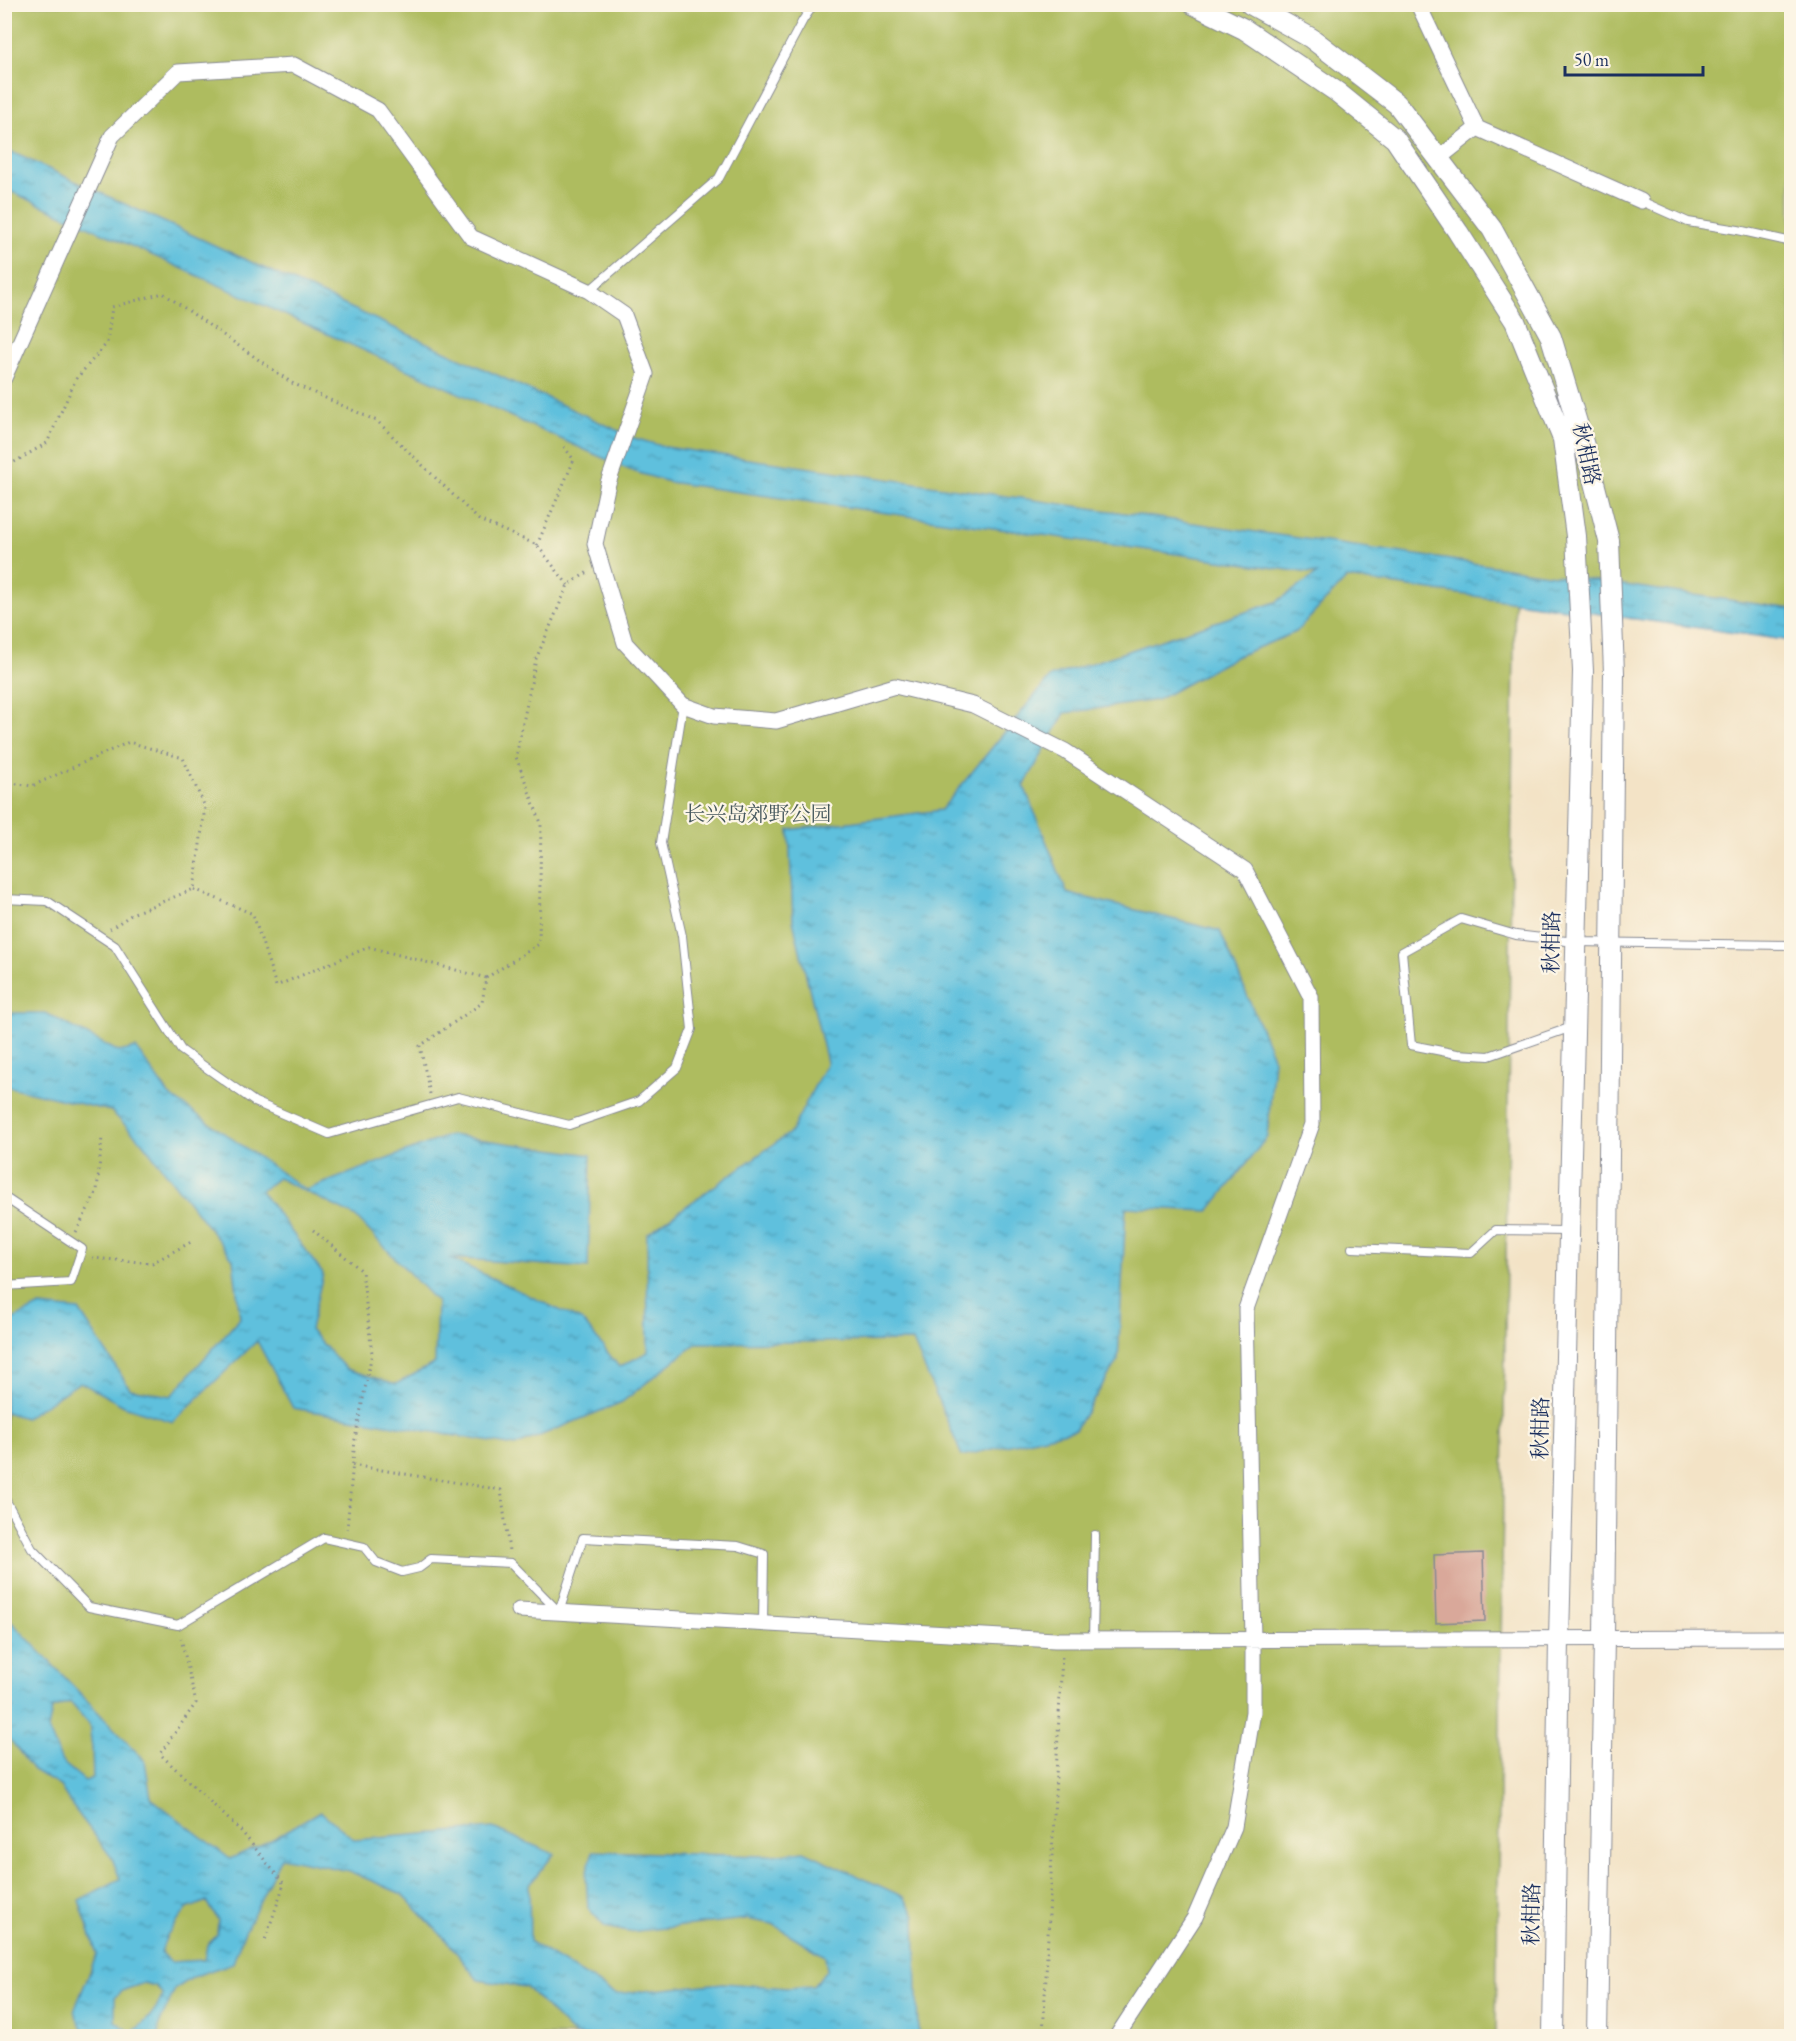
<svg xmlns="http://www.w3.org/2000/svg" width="1796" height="2041" viewBox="0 0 1796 2041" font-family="'EB Garamond','Noto Serif SC',serif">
	<defs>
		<pattern id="water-ripples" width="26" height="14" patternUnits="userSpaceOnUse" patternTransform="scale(1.5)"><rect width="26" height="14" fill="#5fc0dd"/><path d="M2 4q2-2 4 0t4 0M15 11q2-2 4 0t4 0" fill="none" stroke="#4e9cb6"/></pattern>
	</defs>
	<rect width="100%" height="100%" fill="#fcf5e5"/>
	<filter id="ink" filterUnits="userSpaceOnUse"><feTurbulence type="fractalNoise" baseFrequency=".0167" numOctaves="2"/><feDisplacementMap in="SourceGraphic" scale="12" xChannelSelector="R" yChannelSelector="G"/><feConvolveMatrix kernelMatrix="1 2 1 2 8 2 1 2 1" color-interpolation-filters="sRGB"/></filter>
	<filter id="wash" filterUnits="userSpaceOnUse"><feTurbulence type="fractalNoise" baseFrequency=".008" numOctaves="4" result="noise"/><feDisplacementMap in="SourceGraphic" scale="24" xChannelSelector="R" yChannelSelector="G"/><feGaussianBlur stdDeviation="1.35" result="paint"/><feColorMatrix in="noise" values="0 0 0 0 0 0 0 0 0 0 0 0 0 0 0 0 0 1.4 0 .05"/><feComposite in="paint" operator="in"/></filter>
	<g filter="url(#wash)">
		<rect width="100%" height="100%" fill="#f3e3c6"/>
		<path fill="#aebc5e" stroke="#64765e" stroke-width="1.5" d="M 5,5 L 1791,5 L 1791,609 L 1515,570 L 1496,2036 L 5,2036 Z"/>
		<path fill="url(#water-ripples)" stroke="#3d789e" stroke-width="1.5" fill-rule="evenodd" d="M 5,149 L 634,438 L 665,447 L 1791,609 L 1791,641 L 1347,578 L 1296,632 L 1235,657 L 1157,700 L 1065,713 L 1024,786 L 1067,893 L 1220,931 L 1274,1059 L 1267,1137 L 1209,1211 L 1126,1207 L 1118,1360 L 1075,1430 L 962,1456 L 913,1341 L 697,1343 L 622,1402 L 515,1446 L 293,1408 L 257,1341 L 173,1422 L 124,1406 L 80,1382 L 25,1418 L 5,1412 L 5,1323 L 40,1306 L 79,1310 L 130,1389 L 171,1396 L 240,1318 L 233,1259 L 142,1142 L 111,1111 L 5,1086 L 5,1013 L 46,1013 L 119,1052 L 136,1048 L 169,1095 L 306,1190 L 450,1135 L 591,1155 L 588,1268 L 449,1258 L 583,1321 L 619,1367 L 648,1352 L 647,1234 L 791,1132 L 827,1062 L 793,921 L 789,830 L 941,810 L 1050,677 L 1276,602 L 1317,574 L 669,482 L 632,471 L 5,189 ZM 278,1178 L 355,1216 L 437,1302 L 435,1363 L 396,1384 L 346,1369 L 310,1330 L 323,1274 L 261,1191 Z
			M 4,1614 L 145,1761 L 151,1798 L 230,1859 L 273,1839 L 320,1811 L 355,1840 L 493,1828 L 554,1854 L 529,1885 L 530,1942 L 615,1994 L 723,1983 L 787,1988 L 813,1986 L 827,1970 L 825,1956 L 773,1924 L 746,1919 L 628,1932 L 605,1927 L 588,1908 L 586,1875 L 593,1851 L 764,1856 L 804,1851 L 904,1897 L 915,1915 L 918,2036 L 575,2036 L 526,1987 L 478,1980 L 449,1943 L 402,1894 L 349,1871 L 281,1857 L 242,1938 L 233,1963 L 195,1976 L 175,1989 L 159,2025 L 158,2036 L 88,2036 L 84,2033 L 74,2011 L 97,1954 L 79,1900 L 120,1879 L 112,1858 L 71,1804 L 60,1786 L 33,1770 L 6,1734 ZM 70,1702 L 89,1724 L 92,1748 L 93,1778 L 85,1781 L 62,1762 L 48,1729 L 52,1709 ZM 207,1901 L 218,1920 L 217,1934 L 207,1945 L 204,1960 L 171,1962 L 161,1952 L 167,1935 L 187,1909 ZM 144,1983 L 156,1986 L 163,1995 C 156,2010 146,2024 131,2032 L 115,2021 L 115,1997 L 124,1990 Z"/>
		<g id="blocks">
			<path fill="#d9a89a" d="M 1483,1553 L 1485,1621 L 1436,1623 L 1434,1555 Z"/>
		</g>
	</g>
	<g filter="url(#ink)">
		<use href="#blocks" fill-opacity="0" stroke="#878992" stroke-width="1.5"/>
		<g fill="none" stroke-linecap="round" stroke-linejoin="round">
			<g stroke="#878992" stroke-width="10">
				<path id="service" d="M 1641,201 L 1688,222 L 1738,230 L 1792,242
					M 589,291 L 719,178 L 803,20 L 814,4
					M 4,899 L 47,901 L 115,946 L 181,1050 L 255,1102 L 329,1134 L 458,1097 L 569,1125 L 639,1101 L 677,1068 L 692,1029 L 682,936 L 661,843 L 683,705
					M 1572,1027 L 1489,1056 L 1457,1054 L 1411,1045 L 1402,952 L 1461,919 L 1516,935 L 1575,942 L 1792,945
					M 4,1200 L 7,1199 L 82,1249 L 71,1282 L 4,1286
					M 1352,1248 L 1471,1253 L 1496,1230 L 1567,1231
					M 4,1497 L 32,1549 L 89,1607 L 178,1625 L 324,1538 L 364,1547 L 376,1562 L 402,1572 L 419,1568 L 431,1559 L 511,1563 L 559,1612 L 583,1538 L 738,1546 L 764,1554 L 763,1624
					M 1093,1640 L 1095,1535"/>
			</g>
			<g stroke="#878992" stroke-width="17">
				<path id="minor" d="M 1418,4 L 1477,128
					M 1439,158 L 1477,128 L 1641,201
					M 4,378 L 112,136 L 178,72 L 294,65 L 378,110 L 471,237 L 589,291 L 624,315 L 646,374 L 608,483 L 595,544 L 625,643 L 683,705 L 714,716 L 776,721 L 895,686 L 973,705 L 1065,751 L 1245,870 L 1311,997 L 1312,1124 L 1246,1309 L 1253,1640 L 1253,1712 L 1234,1827 L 1195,1917 L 1117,2036
					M 519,1610 L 1055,1640 L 1792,1638"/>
			</g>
			<g stroke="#878992" stroke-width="22">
				<path id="tertiary" d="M 1193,4 L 1244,29 L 1337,92 L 1395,139 L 1458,232 L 1515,321 L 1563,439 L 1576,536 L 1583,671 L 1559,1639 L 1553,2036
					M 1250,4 L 1311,38 L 1397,104 L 1492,229 L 1551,337 L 1588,459 L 1609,541 L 1614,673 L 1604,1638 L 1597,2036"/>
			</g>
			<path stroke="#878992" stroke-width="3" stroke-dasharray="1.5 4.5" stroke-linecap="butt" d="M 4,208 L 11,205
				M 4,468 L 47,443 L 76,379 L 107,343 L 112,307 L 163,293 L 292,383 L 377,421 L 479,520 L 537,545 L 568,585
				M 537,545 L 574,460 L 562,444
				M 4,782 L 32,786 L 129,742 L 183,758 L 205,807 L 194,889 L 134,913 L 110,929
				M 194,889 L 253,914 L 276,986 L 369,947 L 486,978
				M 430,1094 L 420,1046 L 482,1003 L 486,978 L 539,944 L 541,823 L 516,757 L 536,659 L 568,585 L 588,572
				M 313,1230 L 362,1271 L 372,1353 L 355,1439 L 347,1529
				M 76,1232 L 97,1191 L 102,1137
				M 92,1258 L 152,1263 L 193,1241
				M 352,1465 L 501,1490 L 509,1551
				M 181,1638 L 196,1703 L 160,1754 L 242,1832 L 284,1884 L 265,1940
				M 1043,2036 L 1062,1655"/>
			<use href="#service" stroke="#fff" stroke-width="8"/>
			<use href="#minor" stroke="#fff" stroke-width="15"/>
			<use href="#tertiary" stroke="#fff" stroke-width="20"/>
		</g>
	</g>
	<g text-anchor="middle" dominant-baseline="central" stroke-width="4.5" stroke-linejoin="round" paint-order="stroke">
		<g font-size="21" fill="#1b2f5e" stroke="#fcf5e5">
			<text transform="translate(1587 454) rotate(78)">秋柑路</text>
			<text transform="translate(1551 942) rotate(-89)">秋柑路</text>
			<text transform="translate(1540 1428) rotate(-89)">秋柑路</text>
			<text transform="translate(1531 1914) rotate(-89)">秋柑路</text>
		</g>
		<g font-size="21" fill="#47595e" stroke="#fcf5e5">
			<text x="758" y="813">长兴岛郊野公园</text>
		</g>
	</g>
	<rect width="1796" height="2041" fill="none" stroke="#fcf5e5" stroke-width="24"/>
	<path d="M1565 66v9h138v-9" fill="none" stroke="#1b2f5e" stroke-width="3"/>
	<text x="1574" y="66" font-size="18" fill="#1b2f5e" stroke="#fcf5e5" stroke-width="4.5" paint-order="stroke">50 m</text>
</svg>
